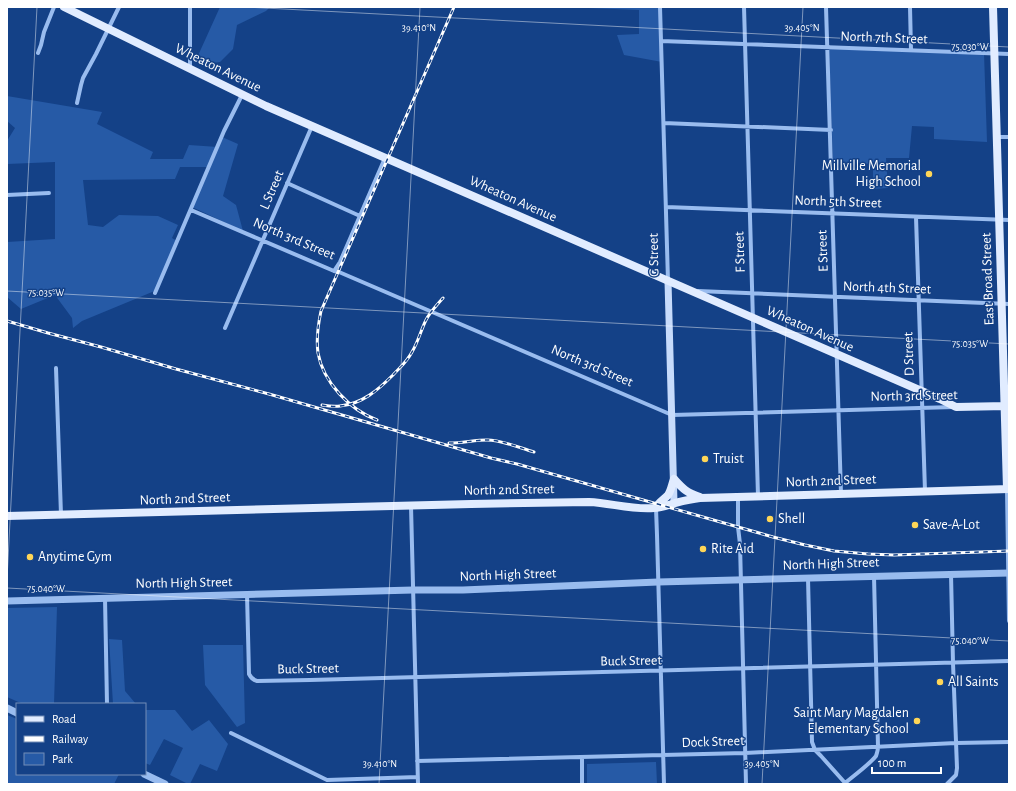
<svg xmlns="http://www.w3.org/2000/svg" width="1016" height="791" viewBox="0 0 1016 791" font-family="'Alegreya Sans',sans-serif">
	<rect width="100%" height="100%" fill="#144187"/>
	<path fill="#265aa6" d="M 220,7 L 270,7 L 266,11 L 237,25 L 233,49 L 220,62 L 205,64 L 196,60 Z
		M 563,7 L 660,7 L 662,62 L 624,55 L 617,35 L 639,34 L 639,10 Z
		M 829,47 L 984,53 L 987,142 L 934,139 L 934,127 L 912,126 L 909,158 L 886,158 L 888,188 L 873,189 L 873,164 L 833,162 Z
		M 7,96 L 102,112 L 97,124 L 153,152 L 150,159 L 183,159 L 189,145 L 218,147 L 222,137 L 238,144 L 223,196 L 236,205 L 243,231 L 192,207 L 208,167 L 180,167 L 175,179 L 83,180 L 88,225 L 103,227 L 119,215 L 158,216 L 178,225 L 172,238 L 177,241 L 157,290 L 82,321 L 73,328 L 72,318 L 55,295 L 21,309 L 7,297 L 7,242 L 55,239 L 55,162 L 7,164 L 7,141 L 15,128 L 7,121 Z
		M 57,607 L 54,704 L 23,704 L 7,697 L 7,608 Z
		M 109,639 L 122,640 L 125,691 L 136,704 L 113,704 Z
		M 203,645 L 243,645 L 245,723 L 237,727 L 205,685 Z
		M 145,710 L 175,710 L 192,731 L 209,720 L 228,744 L 217,771 L 200,764 L 190,784 L 188,784 L 170,775 L 183,748 L 164,739 L 150,765 L 145,763 Z
		M 7,715 L 17,719 L 17,774 L 119,774 L 114,784 L 7,784 Z
		M 656,762 L 657,784 L 587,784 L 587,764 Z"/>
	<g fill="none" stroke-linecap="round" stroke-linejoin="round">
		<path stroke="#99bcef" stroke-width="4" d="M 190,7 L 190,69
			M 660,7 L 668,281
			M 744,7 L 758,496
			M 826,7 L 841,494
			M 910,7 L 911,50
			M 661,41 L 1009,54
			M 38,53 L 41,45 L 44,32 L 54,7
			M 77,103 L 81,85 L 83,78 L 96,54 L 119,7
			M 664,123 L 831,130
			M 997,137 L 1009,137
			M 287,183 L 360,216
			M 7,195 L 49,193
			M 666,207 L 1009,220
			M 191,210 L 334,271 L 339,272 L 672,415 L 954,407
			M 916,217 L 925,491
			M 334,271 L 340,262 L 385,158
			M 698,291 L 1009,304
			M 155,293 L 224,131 L 242,95
			M 225,328 L 312,126
			M 56,368 L 61,515
			M 1007,489 L 1009,621
			M 738,497 L 738,527 L 740,544 L 746,784
			M 411,506 L 418,784
			M 656,508 L 657,535 L 664,784
			M 808,578 L 812,742 L 815,750 L 821,756 L 846,784
			M 247,594 L 249,674 C 251,678 253,680 257,681 L 310,680 L 1009,661
			M 105,598 L 107,704
			M 231,733 L 327,780 L 418,777
			M 582,757 L 582,784
			M 417,761 L 745,753 L 956,743 L 1009,742
			M 844,784 C 852,777 870,764 876,756 C 877,753 878,750 878,747 L 874,576
			M 947,784 L 956,775 L 957,768 L 953,663 L 951,574"/>
		<path stroke="#99bcef" stroke-width="7" d="M 7,601 L 413,590 L 463,590 L 658,582 L 1009,573
			M 7,708 L 17,713
			M 144,774 L 165,784"/>
		<path stroke="#c7dbfb" stroke-width="7" d="M 668,281 L 674,503"/>
		<path stroke="#e1ecff" stroke-width="8" d="M 64,7 L 266,106 L 940,399 L 956,407 L 1006,406
			M 993,7 L 1007,489
			M 674,479 C 683,489 687,493 700,497
			M 656,508 C 658,502 664,500 668,495 C 671,491 672,484 674,479
			M 7,516 L 471,504 L 589,502 C 611,503 632,510 654,508 C 662,508 668,505 675,503 C 683,501 691,499 700,498 L 1009,489"/>
		<g stroke="#fff" stroke-width="3">
			<path id="rail" d="M 7,321 L 48,333 L 101,347 L 176,369 L 269,394 L 491,458 L 517,464 L 773,537 L 805,545 L 834,551 L 868,554 L 894,555 L 1009,551
				M 322,405 C 328,406 334,407 340,406 C 362,404 378,390 393,375 C 401,366 406,363 412,352 C 418,342 421,330 426,320 C 430,312 437,305 443,298
				M 377,420 C 350,410 323,382 318,353 C 316,339 318,325 321,311 L 454,7
				M 449,443 C 462,443 475,440 487,440 C 502,440 520,448 534,452"/>
		</g>
		<use href="#rail" stroke="#144187" stroke-width="1.5" stroke-dasharray="4.5" stroke-linecap="butt"/>
	</g>
	<path fill="none" stroke="#fff" stroke-width="1" stroke-opacity="0.45" d="M 245,7 L 1009,47M 7,291 L 1009,344M 7,579 L 37,7M 7,588 L 1009,641M 379,784 L 420,7M 762,784 L 803,7"/>
	<g fill="#ffd657" stroke="#144187" stroke-width="1.5">
		<circle cx="929" cy="174" r="4"/>
		<circle cx="705" cy="459" r="4"/>
		<circle cx="770" cy="519" r="4"/>
		<circle cx="915" cy="525" r="4"/>
		<circle cx="703" cy="549" r="4"/>
		<circle cx="30" cy="557" r="4"/>
		<circle cx="940" cy="682" r="4"/>
		<circle cx="917" cy="721" r="4"/>
	</g>
	<g text-anchor="middle" dominant-baseline="central" stroke-width="3" stroke-linejoin="round" paint-order="stroke">
		<g font-size="14" fill="#fff" stroke="#144187">
			<text transform="translate(884 38) rotate(2)">North 7th Street</text>
			<text transform="translate(218 68) rotate(26)">Wheaton Avenue</text>
			<text transform="translate(272 190) rotate(-67)">L Street</text>
			<text transform="translate(513 199) rotate(24)">Wheaton Avenue</text>
			<text transform="translate(838 202) rotate(2)">North 5th Street</text>
			<text transform="translate(294 239) rotate(23)">North 3rd Street</text>
			<text transform="translate(823 251) rotate(-92)">E Street</text>
			<text transform="translate(740 252) rotate(-92)">F Street</text>
			<text transform="translate(654 255) rotate(-91)">G Street</text>
			<text transform="translate(988 279) rotate(-92)">East Broad Street</text>
			<text transform="translate(887 288) rotate(2)">North 4th Street</text>
			<text transform="translate(810 329) rotate(24)">Wheaton Avenue</text>
			<text transform="translate(909 354) rotate(-92)">D Street</text>
			<text transform="translate(592 366) rotate(23)">North 3rd Street</text>
			<text transform="translate(914 396) rotate(-1)">North 3rd Street</text>
			<text transform="translate(831 481) rotate(-2)">North 2nd Street</text>
			<text transform="translate(509 490) rotate(-1)">North 2nd Street</text>
			<text transform="translate(185 499) rotate(-2)">North 2nd Street</text>
			<text transform="translate(831 564) rotate(-2)">North High Street</text>
			<text transform="translate(508 575) rotate(-2)">North High Street</text>
			<text transform="translate(184 583) rotate(-1)">North High Street</text>
			<text transform="translate(631 661) rotate(-1)">Buck Street</text>
			<text transform="translate(308 669) rotate(-1)">Buck Street</text>
			<text transform="translate(713 742) rotate(-2)">Dock Street</text>
		</g>
		<g font-size="14" fill="#fff" stroke="#144187" text-anchor="start">
			<text x="921" y="166" text-anchor="end">Millville Memorial<tspan x="921" dy="16">High School</tspan></text>
			<text x="713" y="459">Truist</text>
			<text x="778" y="519">Shell</text>
			<text x="923" y="525">Save-A-Lot</text>
			<text x="711" y="549">Rite Aid</text>
			<text x="38" y="557">Anytime Gym</text>
			<text x="948" y="682">All Saints</text>
			<text x="909" y="713" text-anchor="end">Saint Mary Magdalen<tspan x="909" dy="16">Elementary School</tspan></text>
		</g>
	</g>
	<g font-size="10" text-anchor="middle" fill="#fff" stroke="#144187" stroke-width="3" stroke-linejoin="round" paint-order="stroke">
		<text x="419" y="31">39.410°N</text>
		<text x="802" y="31">39.405°N</text>
		<text x="970" y="50">75.030°W</text>
		<text x="46" y="296">75.035°W</text>
		<text x="970" y="347">75.035°W</text>
		<text x="46" y="592">75.040°W</text>
		<text x="970" y="644">75.040°W</text>
		<text x="380" y="767">39.410°N</text>
		<text x="762" y="767">39.405°N</text>
	</g>
	<rect width="1016" height="791" fill="none" stroke="#ffffff" stroke-width="16"/>
	<rect x="16" y="703" width="130" height="72" fill="#144187" stroke="#728db7"/>
	<rect x="24" y="716" width="20" height="6" fill="#e1ecff" stroke="#728db7"/>
	<text x="52" y="723" font-size="12" fill="#ffffff">Road</text>
	<rect x="24" y="736" width="20" height="6" fill="#ffffff" stroke="#728db7"/>
	<text x="52" y="743" font-size="12" fill="#ffffff">Railway</text>
	<rect x="24" y="753" width="20" height="12" fill="#265aa6" stroke="#728db7"/>
	<text x="52" y="763" font-size="12" fill="#ffffff">Park</text>
	<path d="M872 767v6h69v-6" fill="none" stroke="#ffffff" stroke-width="2"/>
	<text x="878" y="767" font-size="12" fill="#ffffff" stroke="#144187" stroke-width="3" paint-order="stroke">100 m</text>
</svg>
